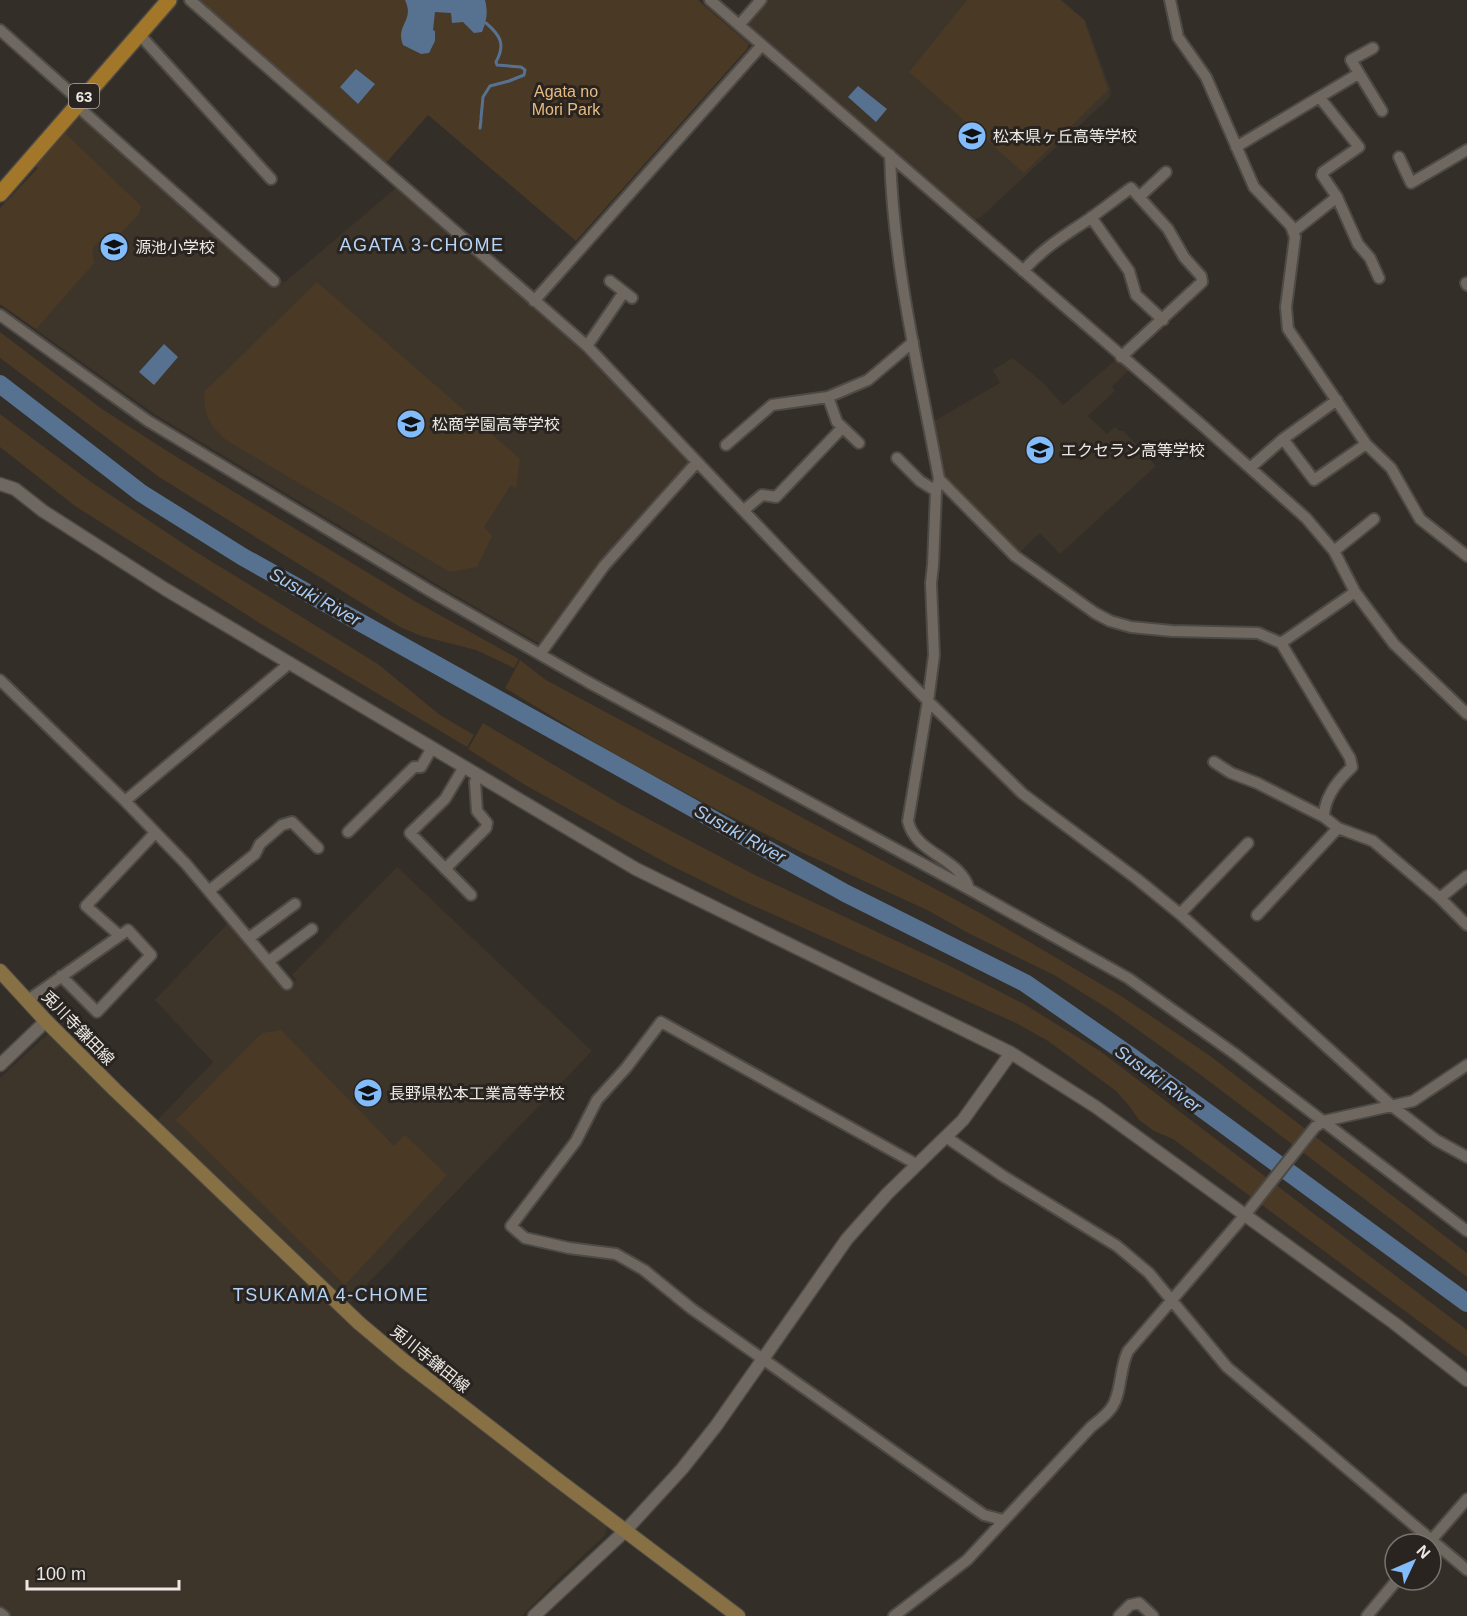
<svg xmlns="http://www.w3.org/2000/svg" width="1467" height="1616" viewBox="0 0 1467 1616" font-family="Arial,'Noto Sans JP',sans-serif">
	<rect width="100%" height="100%" fill="#332e28"/>
	<path fill="#3e352a" d="M 769,0 L 1062,0 L 1085,20 L 1111,91 L 1110,97 L 981,217 L 972,221 L 748,24 Z
		M 78,118 L 81,118 L 272,287 L 278,280 L 285,282 L 396,188 L 589,357 L 691,462 L 549,635 L 540,644 L 453,594 L 156,415 L 0,304 L 0,208 L 38,168 L 36,166 Z
		M 1013,358 L 1042,382 L 1063,405 L 1118,358 L 1130,369 L 1112,386 L 1115,391 L 1088,416 L 1107,434 L 1115,427 L 1120,431 L 1123,431 L 1156,466 L 1060,554 L 1040,533 L 1017,555 L 945,481 L 934,421 L 1000,383 L 993,370 Z
		M 397,867 L 592,1051 L 346,1306 L 155,1123 L 213,1062 L 155,1000 L 229,922 L 279,979 L 277,981 L 285,990 L 296,980 L 292,975 Z
		M 50,1032 L 228,1206 L 607,1524 L 605,1535 L 558,1579 L 522,1616 L 9,1616 L 0,1608 L 0,1078 Z"/>
	<path fill="#493925" d="M 198,0 L 698,0 L 749,44 L 747,49 L 576,241 L 428,115 L 386,163 Z
		M 967,0 L 1060,0 L 1084,20 L 1108,90 L 1024,173 L 909,72 Z
		M 65,133 L 141,206 L 139,214 L 114,240 L 108,238 C 95,240 89,250 95,262 L 36,329 L 0,304 L 0,208 L 38,168 L 36,166 Z
		M 317,282 L 520,459 L 516,489 L 511,485 L 484,527 L 492,536 L 477,567 L 450,572 L 226,440 C 209,424 204,416 204,392 Z
		M 0,332 L 102,409 L 175,456 L 418,603 L 519,659 L 514,668 L 476,650 L 421,636 L 400,627 L 159,477 L 0,358 Z
		M 0,414 L 91,482 L 193,550 L 378,664 L 440,715 L 474,735 L 467,747 L 266,627 L 75,506 L 0,447 Z
		M 520,660 L 546,680 L 982,914 L 1121,996 L 1209,1055 L 1467,1253 L 1467,1277 L 1198,1073 L 1110,1010 L 1054,975 L 970,934 L 929,911 L 801,852 L 708,805 L 612,753 L 505,688 Z
		M 483,723 L 622,805 L 755,875 L 946,964 L 1024,1004 L 1100,1051 L 1467,1330 L 1467,1357 L 1173,1139 L 1154,1131 L 1139,1120 L 1130,1107 L 1116,1091 L 1048,1041 L 1016,1023 L 743,901 L 668,864 L 525,785 L 468,749 Z
		M 281,1030 L 394,1146 L 405,1135 L 447,1175 L 345,1285 L 176,1120 L 262,1033 Z"/>
	<path fill="#577291" d="M 405,0 L 485,0 C 488,12 487,20 482,32 L 474,33 L 463,22 L 452,23 L 451,13 L 435,12 L 433,30 L 435,31 L 435,41 L 429,53 L 421,54 L 403,45 C 402,42 401,39 401,35 C 402,22 413,17 405,0 Z
		M 356,69 L 375,84 L 358,104 L 340,87 Z
		M 858,86 L 887,109 L 876,122 L 848,97 Z
		M 164,344 L 178,357 L 154,385 L 139,372 Z"/>
	<g fill="none" stroke-linecap="round" stroke-linejoin="round">
		<path stroke="#577291" stroke-width="3" d="M 481,118 L 483,97 L 490,86 L 509,81 L 524,75 L 525,70 L 521,67 L 497,65 L 496,62 C 506,44 500,35 486,23
			M 480,128 L 481,120"/>
		<path stroke="#577291" stroke-width="18" d="M 0,384 L 141,493 L 243,557 L 845,893 L 1025,983 L 1133,1058 L 1467,1303"/>
		<g stroke="#4d4944" stroke-width="14">
			<path id="minor" d="M 190,0 L 587,346 L 798,568 L 928,701 L 1023,794 L 1137,879 L 1180,914 L 1392,1106 L 1436,1140 L 1467,1157
				M 710,0 L 1203,426 L 1306,518 L 1334,551 L 1355,592 L 1394,644 L 1467,714
				M 1170,0 L 1178,37 L 1206,77 L 1254,187 L 1291,226 L 1295,237 L 1286,307 L 1288,329 L 1366,444 L 1391,468 L 1420,519 L 1467,556
				M 739,25 L 761,0
				M 0,30 L 80,101
				M 139,34 L 271,179
				M 1373,48 L 1351,60 L 1382,111
				M 1320,98 L 1359,147 L 1323,172 L 1322,175 L 1337,197 L 1358,244 L 1370,258 L 1379,278
				M 76,105 L 274,281
				M 1236,147 L 1358,74
				M 890,155 C 893,265 919,371 939,479 L 936,491 L 933,565 L 931,583 L 934,655 L 928,701 L 908,821 C 915,854 961,858 969,889
				M 1399,157 L 1411,183 L 1467,150
				M 1139,197 L 1166,172
				M 1091,217 L 1129,271 L 1136,295 L 1163,320
				M 1294,231 L 1337,197
				M 1023,271 C 1043,248 1064,236 1089,219 C 1103,209 1117,198 1131,188 L 1168,229 L 1184,257 L 1201,276 L 1202,282 L 1121,357
				M 610,281 L 632,298
				M 1466,283 L 1467,285
				M 534,301 L 761,46
				M 0,315 L 148,421 L 430,591 L 588,682 L 969,889 L 1128,978 L 1235,1054 L 1467,1231
				M 587,346 L 624,292
				M 1283,439 L 1314,480 L 1366,444
				M 859,443 L 837,422 L 828,397 L 868,380 L 913,342
				M 726,445 L 772,405 L 828,397
				M 897,458 L 920,481 L 936,491
				M 1250,468 L 1283,439 L 1337,400
				M 939,479 L 1015,556 L 1095,613 L 1110,621 L 1131,627 L 1172,631 L 1258,633 L 1281,643 L 1350,758 L 1352,767 C 1338,780 1324,798 1324,817 L 1338,828 L 1373,841 L 1440,898 L 1467,925
				M 744,510 L 762,495 L 776,497 L 842,428
				M 1334,551 L 1374,519
				M 1281,643 L 1355,592
				M 540,654 L 604,566 L 697,462
				M 0,680 L 125,801 L 186,864 L 287,984
				M 1214,762 L 1231,773 L 1257,783 L 1324,817
				M 464,767 L 445,799 L 410,833 L 471,895
				M 125,801 L 284,668 L 288,662
				M 348,832 L 414,767 L 421,767 L 432,748
				M 445,869 L 486,828 L 487,823 L 477,811 L 475,782 L 478,775
				M 210,890 L 255,854 L 260,844 L 282,825 L 292,822 L 318,848
				M 1440,898 L 1467,876
				M 1180,914 L 1248,843
				M 1257,915 L 1338,828
				M 119,935 L 86,906 L 155,833
				M 249,938 L 295,904
				M 269,961 L 312,929
				M 28,1000 L 128,930 L 151,955 L 97,1012 L 61,976
				M 946,1137 L 1003,1176 L 1117,1246 L 1149,1273 L 1227,1367 L 1467,1570
				M 916,1164 L 661,1022 L 626,1068 L 597,1100 L 576,1141 L 511,1226 L 525,1238 L 569,1248 L 616,1254 L 644,1270 L 692,1309 L 984,1515 L 1003,1520
				M 1428,1544 L 1467,1499
				M 0,1613 L 4,1616
				M 894,1616 L 967,1560 L 1091,1427 C 1098,1421 1107,1415 1112,1407 C 1122,1392 1119,1369 1128,1351 L 1245,1215 L 1315,1127 L 1324,1121 L 1413,1101 L 1467,1065
				M 1119,1616 L 1130,1605 L 1139,1603 L 1153,1616
				M 1367,1616 L 1397,1580"/>
		</g>
		<g stroke="#4d4944" stroke-width="15">
			<path id="tertiary" d="M 0,484 L 15,489 L 43,511 L 165,589 L 636,869 L 1011,1053 L 1096,1107 L 1394,1323 L 1467,1380
				M 0,1065 L 46,1021
				M 534,1616 L 625,1531 L 682,1469 L 716,1426 L 847,1239 L 887,1194 L 963,1120 L 1011,1053"/>
		</g>
		<g stroke="#4d4944" stroke-width="16">
			<path id="secondary" d="M 0,971 L 46,1021 L 115,1090 L 359,1323 L 403,1360 L 554,1477 L 738,1616"/>
		</g>
		<g stroke="#4d4944" stroke-width="18">
			<path id="primary" d="M 0,194 L 169,0"/>
		</g>
		<use href="#minor" stroke="#6e6861" stroke-width="10"/>
		<use href="#tertiary" stroke="#6e6861" stroke-width="12"/>
		<use href="#secondary" stroke="#887045" stroke-width="14"/>
		<use href="#primary" stroke="#a27729" stroke-width="15"/>
	</g>
	<defs>
		<g id="school-disc" transform="scale(1.5)"><circle r="9.5" fill="#83bcfb" stroke="#29241f"/><path d="M0-5L7-2L0 1L-7-2ZM-4 1L0 2.5L4 1V4Q0 6-4 4Z" fill="#111"/></g>
	</defs>
	<g fill-rule="evenodd">
		<use href="#school-disc" x="972" y="136"/>
		<use href="#school-disc" x="114" y="247"/>
		<use href="#school-disc" x="411" y="424"/>
		<use href="#school-disc" x="1040" y="450"/>
		<use href="#school-disc" x="368" y="1093"/>
	</g>
	<g text-anchor="middle" dominant-baseline="central" stroke-width="6" stroke-linejoin="round" paint-order="stroke">
		<rect fill="#29241f" stroke="#b2aeaa" stroke-width="1.5" x="69" y="84" width="30" height="24" rx="4.5"/>
		<g font-size="15" font-weight="bold" fill="#ece9e5">
			<text x="84" y="96">63</text>
		</g>
		<g font-size="16" fill="#e7ba83" stroke="#29241f">
			<text x="566" y="91">Agata no<tspan x="566" dy="18">Mori Park</tspan></text>
		</g>
		<g font-size="16" fill="#ece9e5" stroke="#29241f" text-anchor="start">
			<text x="993" y="136">松本県ヶ丘高等学校</text>
			<text x="135" y="247">源池小学校</text>
			<text x="432" y="424">松商学園高等学校</text>
			<text x="1061" y="450">エクセラン高等学校</text>
			<text x="389" y="1093">長野県松本工業高等学校</text>
		</g>
		<g font-size="16" fill="#ece9e5" stroke="#29241f">
			<text transform="translate(78 1028) rotate(46)">兎川寺鎌田線</text>
			<text transform="translate(430 1359) rotate(39)">兎川寺鎌田線</text>
		</g>
		<g font-size="18" letter-spacing="1.5" fill="#b6d5f9" stroke="#29241f">
			<text x="422" y="245">AGATA 3-CHOME</text>
			<text x="331" y="1295">TSUKAMA 4-CHOME</text>
		</g>
		<g font-size="18" font-style="italic" fill="#a7ccf6" stroke="#29241f">
			<text transform="translate(315 597) rotate(29)">Susuki River</text>
			<text transform="translate(740 834) rotate(29)">Susuki River</text>
			<text transform="translate(1158 1079) rotate(36)">Susuki River</text>
		</g>
	</g>
	<g transform="translate(1413 1562) rotate(46)"><circle r="28" fill="#29241f" stroke="#77736e" stroke-width="1.5"/>
	<path d="M0-4.5L10 22L0 15L-10 22Z" fill="#83bcfb"/>
	<text y="-9" font-size="16" font-weight="bold" text-anchor="middle" fill="#ece9e5">N</text>
	</g>
	<path d="M27 1580v9h152v-9" fill="none" stroke="#ece9e5" stroke-width="3"/>
	<text x="36" y="1580" font-size="18" fill="#ece9e5" stroke="#29241f" stroke-width="4.5" paint-order="stroke">100 m</text>
</svg>
